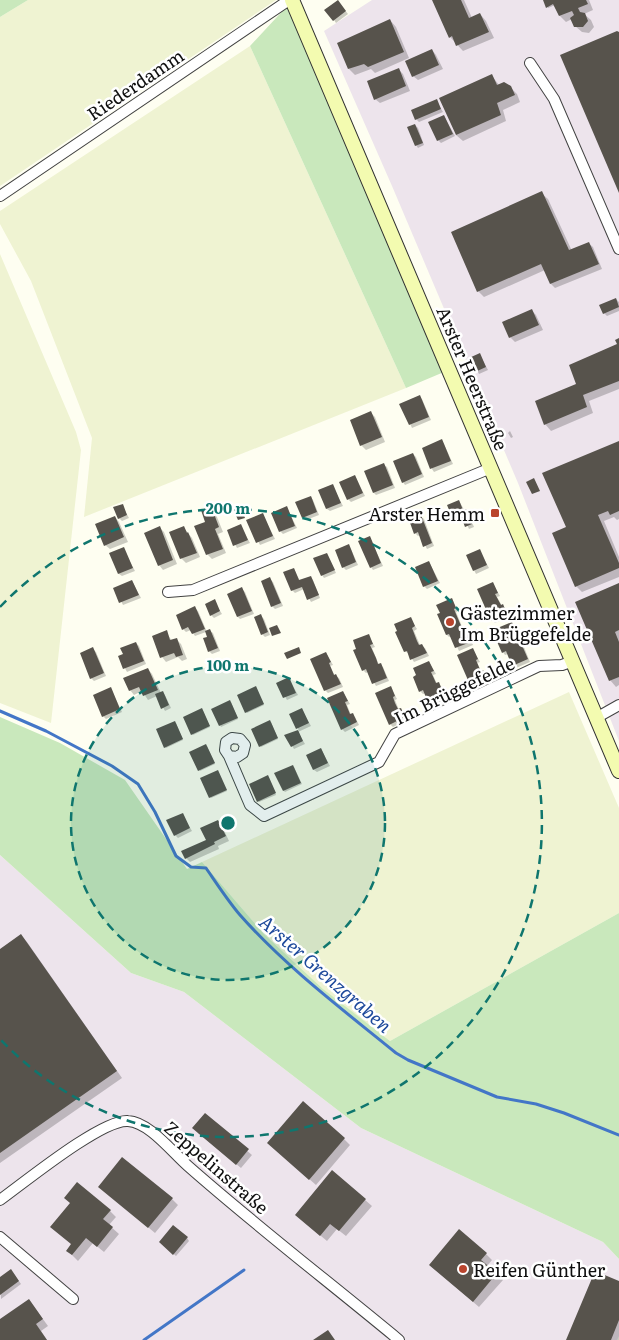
<svg xmlns="http://www.w3.org/2000/svg" width="619" height="1340" viewBox="0 0 619 1340" font-family="Literata,serif">
	<rect width="100%" height="100%" fill="#fefef1"/>
	<path fill="#ede4ec" d="M 372,0 L 619,0 L 619,741 L 518,483 L 392,186 L 324,31 Z
		M 0,855 L 131,973 L 184,992 L 361,1128 L 603,1242 L 619,1259 L 619,1336 L 617,1340 L 0,1340 Z"/>
	<path fill="#eff3d2" d="M 28,0 L 276,0 L 0,186 L 0,17 Z
		M 250,46 L 406,388 L 84,517 L 92,438 L 31,281 L 0,224 L 0,211 Z
		M 0,254 L 76,432 L 81,450 L 51,723 L 0,703 Z
		M 569,692 L 619,808 L 619,913 L 390,1041 L 326,992 L 264,934 L 202,862 Z"/>
	<path fill="#c9e8bc" d="M 0,0 L 28,0 L 0,17 Z
		M 289,4 L 444,372 L 406,388 L 250,46 Z
		M 0,717 L 60,743 L 125,780 L 187,869 L 202,862 L 264,934 L 323,989 L 390,1041 L 619,913 L 619,1259 L 603,1242 L 361,1128 L 184,992 L 131,973 L 0,855 Z"/>
	<path fill="#0003" d="M 433,0 L 464,0 L 472,18 L 480,14 L 486,21 L 494,38 L 463,51 L 450,37 Z
		M 544,0 L 589,0 L 593,10 L 584,14 L 591,20 L 594,27 L 589,33 L 582,32 L 575,26 L 572,19 L 566,22 L 560,16 L 555,5 L 548,8 Z
		M 340,4 L 348,14 L 336,23 L 334,20 Z
		M 390,20 L 396,27 L 409,58 L 375,73 L 371,69 L 355,75 L 349,69 Z
		M 432,50 L 436,55 L 443,69 L 418,80 L 413,76 Z
		M 399,70 L 403,74 L 410,91 L 380,103 L 375,99 Z
		M 492,76 L 499,85 L 510,87 L 517,94 L 520,102 L 503,110 L 506,121 L 463,141 L 456,135 Z
		M 436,100 L 443,112 L 419,122 L 416,119 Z
		M 444,116 L 455,136 L 441,143 L 438,140 Z
		M 415,125 L 418,128 L 424,145 L 418,148 L 416,145 Z
		M 541,193 L 548,199 L 572,251 L 588,243 L 593,247 L 602,269 L 555,288 L 551,284 L 545,270 L 484,297 L 478,291 Z
		M 616,299 L 619,302 L 619,311 L 607,316 L 604,313 Z
		M 532,311 L 536,315 L 543,330 L 515,342 L 510,337 Z
		M 619,339 L 619,389 L 589,401 L 593,413 L 551,431 L 545,424 L 578,385 L 618,345 Z
		M 480,355 L 488,370 L 479,374 L 471,358 Z
		M 419,397 L 422,399 L 431,420 L 412,428 L 401,404 Z
		M 371,413 L 375,417 L 385,442 L 366,450 L 361,445 Z
		M 510,431 L 513,437 L 511,438 L 508,433 Z
		M 442,441 L 444,444 L 453,464 L 434,472 L 432,469 L 423,448 Z
		M 619,443 L 619,519 L 617,520 L 614,517 L 604,521 L 619,557 L 619,577 L 582,592 L 576,586 L 567,528 Z
		M 413,454 L 416,457 L 424,477 L 405,485 L 403,482 Z
		M 384,465 L 387,467 L 395,488 L 376,495 L 374,493 Z
		M 355,476 L 365,496 L 351,502 L 348,499 Z
		M 332,485 L 343,506 L 330,511 L 327,509 Z
		M 311,497 L 313,500 L 319,515 L 306,520 L 303,518 Z
		M 459,501 L 465,511 L 468,513 L 474,527 L 469,529 L 463,516 L 456,519 L 453,516 Z
		M 122,505 L 129,518 L 122,521 L 119,518 Z
		M 210,508 L 215,512 L 223,532 L 218,534 L 226,553 L 212,559 L 207,554 L 207,522 Z
		M 287,508 L 297,528 L 283,534 L 280,531 Z
		M 263,515 L 275,539 L 260,545 L 248,521 Z
		M 115,517 L 119,522 L 128,542 L 110,549 L 105,545 Z
		M 421,517 L 424,519 L 434,546 L 427,549 L 420,535 L 418,536 L 415,533 Z
		M 241,526 L 250,543 L 237,548 L 228,531 Z
		M 160,528 L 164,532 L 177,564 L 163,570 L 159,565 Z
		M 184,528 L 192,538 L 200,557 L 186,563 L 181,558 Z
		M 370,538 L 383,566 L 373,570 L 371,567 Z
		M 349,546 L 351,549 L 358,565 L 346,570 L 343,567 Z
		M 123,548 L 135,571 L 122,576 L 119,574 Z
		M 480,551 L 489,568 L 476,574 L 467,556 Z
		M 327,554 L 336,573 L 324,578 L 322,575 Z
		M 429,562 L 440,583 L 427,589 L 424,586 Z
		M 294,569 L 300,581 L 310,577 L 313,580 L 320,598 L 311,602 L 304,589 L 295,593 L 292,590 Z
		M 270,579 L 273,582 L 283,606 L 275,609 L 272,606 Z
		M 132,581 L 141,598 L 123,605 L 115,589 Z
		M 493,584 L 500,596 L 497,597 L 502,606 L 505,608 L 509,617 L 495,623 L 492,620 Z
		M 619,585 L 619,685 L 616,687 L 610,680 Z
		M 242,589 L 245,592 L 254,614 L 240,619 L 238,617 Z
		M 452,599 L 458,611 L 456,612 L 463,629 L 467,631 L 473,645 L 459,651 L 452,636 L 449,637 L 447,635 L 441,613 Z
		M 214,601 L 222,614 L 214,618 L 211,615 Z
		M 195,608 L 198,611 L 207,632 L 210,631 L 213,633 L 220,651 L 212,654 L 209,651 L 209,637 L 206,632 L 195,636 L 191,630 L 186,632 L 183,629 Z
		M 261,616 L 264,619 L 270,635 L 265,637 L 262,634 Z
		M 410,618 L 417,629 L 414,631 L 420,645 L 425,648 L 429,656 L 414,662 L 409,654 L 405,651 Z
		M 512,623 L 518,635 L 516,636 L 520,645 L 524,647 L 530,662 L 516,668 L 508,654 L 505,655 L 503,652 Z
		M 166,632 L 172,641 L 176,639 L 181,644 L 187,659 L 182,661 L 178,657 L 166,662 L 162,657 Z
		M 368,635 L 375,647 L 372,648 L 379,665 L 383,667 L 389,681 L 376,686 L 368,672 L 366,673 L 363,670 Z
		M 136,643 L 139,646 L 146,664 L 127,672 L 119,657 L 124,655 Z
		M 93,649 L 96,652 L 106,676 L 94,681 L 91,678 Z
		M 473,650 L 480,662 L 477,663 L 488,684 L 475,689 L 472,687 L 459,656 Z
		M 326,653 L 333,665 L 330,666 L 335,676 L 339,678 L 343,687 L 328,693 L 325,690 Z
		M 429,662 L 436,674 L 433,675 L 437,684 L 441,686 L 447,701 L 433,707 L 426,693 L 423,694 L 420,691 Z
		M 148,669 L 152,674 L 161,693 L 162,692 L 165,695 L 171,708 L 165,711 L 157,696 L 148,700 L 142,691 L 134,695 L 130,690 Z
		M 289,679 L 298,695 L 287,700 L 278,684 Z
		M 391,687 L 397,699 L 395,700 L 399,710 L 403,712 L 407,720 L 393,727 L 390,724 Z
		M 111,689 L 122,712 L 106,719 L 103,716 Z
		M 256,689 L 264,705 L 247,713 L 246,712 Z
		M 343,692 L 350,704 L 347,705 L 351,715 L 355,717 L 359,725 L 345,732 L 342,729 Z
		M 231,702 L 238,719 L 221,727 L 213,709 Z
		M 302,710 L 311,726 L 298,732 L 305,744 L 294,749 L 286,735 L 299,731 L 291,715 Z
		M 203,711 L 210,727 L 193,735 L 192,734 Z
		M 271,722 L 278,739 L 261,747 L 260,746 Z
		M 176,723 L 183,740 L 166,748 L 165,747 Z
		M 207,746 L 215,764 L 200,771 L 191,752 Z
		M 321,749 L 330,766 L 317,772 L 314,770 Z
		M 294,767 L 302,784 L 285,792 L 284,791 Z
		M 218,773 L 227,791 L 211,798 L 210,797 Z
		M 269,778 L 276,795 L 259,802 L 258,801 Z
		M 182,814 L 192,831 L 178,838 L 175,835 Z
		M 217,821 L 222,826 L 229,841 L 218,846 L 219,849 L 190,862 L 186,858 L 208,841 Z
		M 21,936 L 27,942 L 122,1078 L 0,1163 L 0,951 Z
		M 205,1115 L 252,1155 L 241,1168 L 198,1133 Z
		M 344,1139 L 350,1145 L 316,1185 L 275,1149 Z
		M 333,1172 L 372,1206 L 346,1236 L 337,1229 L 327,1241 L 303,1221 Z
		M 100,1187 L 172,1199 L 178,1205 L 155,1233 Z
		M 110,1211 L 116,1217 L 109,1225 L 119,1234 L 104,1252 L 93,1243 L 78,1261 L 67,1250 Z
		M 187,1238 L 189,1241 L 176,1256 L 160,1242 Z
		M 486,1254 L 492,1260 L 487,1266 L 503,1280 L 479,1307 L 430,1265 Z
		M 14,1274 L 21,1284 L 1,1299 L 0,1279 Z
		M 619,1282 L 619,1340 L 567,1340 Z
		M 29,1300 L 48,1326 L 41,1331 L 47,1340 L 0,1340 L 0,1320 Z"/>
	<g fill="none" stroke-linecap="round" stroke-linejoin="round">
		<path stroke="#4376c7" stroke-width="3" d="M 0,711 L 46,731 L 112,766 L 138,784 L 155,812 L 176,856 L 191,867 L 206,868 C 217,884 228,901 240,915 C 286,967 342,1009 396,1053 L 408,1060 L 497,1097 L 536,1104 L 564,1113 L 619,1135
			M 144,1340 L 244,1270"/>
	</g>
	<path fill="#57534c" d="M 338,0 L 346,11 L 333,21 L 324,10 Z
		M 432,0 L 461,0 L 469,18 L 480,13 L 489,32 L 456,46 L 452,36 L 449,38 Z
		M 543,0 L 586,0 L 588,4 L 578,8 L 580,12 L 585,13 L 588,21 L 583,27 L 574,27 L 570,18 L 574,15 L 572,11 L 559,16 L 553,4 L 546,8 Z
		M 390,19 L 404,52 L 368,67 L 364,64 L 348,69 L 337,43 Z
		M 617,31 L 619,32 L 619,193 L 560,55 Z
		M 432,49 L 439,65 L 412,77 L 405,61 Z
		M 399,68 L 406,86 L 374,100 L 367,81 Z
		M 492,74 L 497,85 L 504,82 L 511,86 L 515,95 L 497,103 L 501,115 L 456,135 L 439,98 Z
		M 437,99 L 441,109 L 415,120 L 411,110 Z
		M 444,115 L 453,134 L 437,141 L 428,122 Z
		M 415,124 L 423,143 L 415,146 L 407,127 Z
		M 542,191 L 569,250 L 589,242 L 599,264 L 550,284 L 541,264 L 477,292 L 451,232 Z
		M 616,298 L 619,307 L 603,314 L 599,305 Z
		M 532,309 L 539,325 L 509,338 L 502,322 Z
		M 619,338 L 619,381 L 583,395 L 587,407 L 544,425 L 535,401 L 576,384 L 569,365 L 617,344 L 615,340 Z
		M 480,353 L 486,367 L 475,372 L 469,358 Z
		M 420,395 L 429,417 L 409,425 L 399,404 Z
		M 371,411 L 382,437 L 360,446 L 350,420 Z
		M 442,439 L 451,461 L 430,469 L 422,448 Z
		M 619,441 L 619,511 L 610,515 L 608,511 L 598,515 L 619,563 L 619,568 L 575,587 L 552,533 L 566,527 L 542,473 Z
		M 413,453 L 422,474 L 402,483 L 393,461 Z
		M 384,463 L 393,485 L 373,493 L 364,471 Z
		M 355,475 L 363,493 L 347,500 L 339,482 Z
		M 534,478 L 540,491 L 532,494 L 526,482 Z
		M 333,484 L 341,503 L 326,509 L 318,490 Z
		M 311,496 L 317,512 L 302,518 L 295,502 Z
		M 459,500 L 463,510 L 466,509 L 472,524 L 465,527 L 460,514 L 452,517 L 447,505 Z
		M 123,504 L 127,515 L 118,519 L 113,507 Z
		M 211,506 L 219,527 L 215,529 L 223,549 L 206,555 L 194,526 L 205,522 L 201,510 Z
		M 241,506 L 245,518 L 238,520 L 233,509 Z
		M 287,506 L 295,526 L 279,532 L 271,513 Z
		M 263,513 L 273,536 L 256,543 L 246,520 Z
		M 421,515 L 432,543 L 423,547 L 418,532 L 414,534 L 409,520 Z
		M 115,516 L 124,537 L 104,546 L 95,524 Z
		M 241,524 L 248,540 L 233,546 L 227,530 Z
		M 160,526 L 173,560 L 158,566 L 144,533 Z
		M 184,526 L 187,533 L 188,532 L 197,553 L 180,559 L 169,532 Z
		M 370,536 L 381,563 L 370,568 L 358,541 Z
		M 349,544 L 356,562 L 342,568 L 335,550 Z
		M 124,547 L 133,568 L 118,574 L 109,553 Z
		M 480,549 L 487,565 L 473,571 L 466,555 Z
		M 327,553 L 335,570 L 321,576 L 313,558 Z
		M 429,561 L 438,581 L 423,587 L 415,567 Z
		M 294,568 L 299,580 L 311,576 L 319,595 L 307,600 L 302,587 L 291,591 L 283,572 Z
		M 270,577 L 281,603 L 271,607 L 261,581 Z
		M 132,580 L 139,595 L 119,603 L 113,588 Z
		M 493,582 L 498,593 L 495,594 L 501,605 L 503,604 L 507,614 L 491,621 L 477,589 Z
		M 619,583 L 619,630 L 615,632 L 619,642 L 619,677 L 609,681 L 575,602 Z
		M 242,587 L 252,611 L 237,617 L 227,594 Z
		M 452,598 L 456,608 L 454,609 L 456,614 L 462,628 L 464,627 L 471,642 L 455,648 L 449,634 L 446,635 L 437,614 L 440,613 L 436,605 Z
		M 215,599 L 220,611 L 210,616 L 205,604 Z
		M 195,606 L 205,629 L 192,634 L 188,627 L 182,630 L 176,615 Z
		M 261,614 L 268,632 L 261,635 L 254,617 Z
		M 411,617 L 415,626 L 412,628 L 417,641 L 419,645 L 422,644 L 427,653 L 410,660 L 407,651 L 404,652 L 395,632 L 397,631 L 394,624 Z
		M 512,622 L 516,632 L 514,633 L 519,644 L 521,643 L 528,659 L 512,666 L 506,651 L 502,653 L 495,637 L 498,636 L 495,629 Z
		M 277,625 L 281,633 L 272,636 L 269,628 Z
		M 210,629 L 218,648 L 208,652 L 203,638 L 207,637 L 205,631 Z
		M 167,630 L 170,640 L 177,638 L 183,655 L 176,657 L 174,653 L 160,658 L 152,636 Z
		M 369,634 L 373,644 L 370,645 L 376,658 L 378,664 L 381,663 L 387,678 L 372,684 L 366,669 L 362,671 L 353,650 L 356,649 L 353,640 Z
		M 136,642 L 144,661 L 123,669 L 118,656 L 123,654 L 120,648 Z
		M 93,647 L 104,673 L 90,679 L 80,653 Z
		M 299,647 L 301,653 L 287,659 L 284,653 Z
		M 473,648 L 478,659 L 476,660 L 481,672 L 483,670 L 488,680 L 471,687 L 457,655 Z
		M 326,652 L 331,662 L 329,663 L 334,675 L 336,674 L 341,684 L 324,691 L 310,659 Z
		M 429,661 L 434,671 L 431,672 L 436,683 L 439,682 L 445,698 L 429,705 L 423,690 L 419,692 L 413,677 L 416,675 L 413,668 Z
		M 148,668 L 158,690 L 143,696 L 139,687 L 129,691 L 123,678 Z
		M 289,677 L 296,693 L 283,698 L 276,683 Z
		M 256,686 L 264,704 L 245,713 L 237,695 Z
		M 391,686 L 395,696 L 393,697 L 395,703 L 398,709 L 401,708 L 405,717 L 389,725 L 375,693 Z
		M 111,687 L 120,709 L 102,717 L 93,695 Z
		M 163,691 L 169,705 L 161,709 L 155,694 Z
		M 343,691 L 348,701 L 345,702 L 350,714 L 353,713 L 357,722 L 341,730 L 327,698 Z
		M 230,700 L 238,718 L 219,726 L 211,709 Z
		M 202,708 L 210,726 L 191,735 L 183,717 Z
		M 302,708 L 309,723 L 296,729 L 289,714 Z
		M 270,720 L 278,738 L 259,747 L 251,729 Z
		M 175,721 L 183,739 L 164,748 L 156,729 Z
		M 298,730 L 303,741 L 291,747 L 284,735 Z
		M 206,744 L 215,763 L 198,771 L 189,752 Z
		M 321,748 L 328,763 L 313,770 L 306,755 Z
		M 293,765 L 301,783 L 283,791 L 274,773 Z
		M 218,770 L 227,790 L 209,798 L 200,778 Z
		M 268,775 L 276,793 L 257,802 L 249,784 Z
		M 183,813 L 190,828 L 174,836 L 166,820 Z
		M 218,820 L 226,836 L 214,842 L 215,844 L 185,859 L 181,851 L 206,840 L 200,828 Z
		M 21,934 L 117,1071 L 0,1153 L 0,949 Z
		M 303,1101 L 345,1138 L 309,1180 L 267,1143 Z
		M 205,1113 L 249,1149 L 236,1165 L 192,1128 Z
		M 122,1157 L 173,1198 L 148,1228 L 98,1187 Z
		M 332,1170 L 366,1199 L 339,1231 L 330,1224 L 320,1236 L 295,1215 Z
		M 77,1182 L 111,1210 L 103,1219 L 113,1227 L 97,1247 L 86,1238 L 72,1255 L 66,1251 L 71,1244 L 50,1227 L 70,1203 L 64,1198 Z
		M 173,1225 L 188,1237 L 173,1255 L 159,1242 Z
		M 459,1229 L 487,1253 L 481,1260 L 497,1273 L 473,1302 L 429,1265 Z
		M 11,1269 L 19,1281 L 0,1295 L 0,1277 Z
		M 595,1271 L 619,1281 L 619,1320 L 611,1340 L 566,1340 Z
		M 29,1299 L 43,1319 L 36,1324 L 47,1340 L 0,1340 L 0,1319 Z
		M 328,1330 L 335,1340 L 313,1340 Z"/>
	<g fill="none" stroke-linecap="round" stroke-linejoin="round">
		<g stroke="#424242" stroke-width="12">
			<path id="street" d="M 530,63 L 554,99 L 619,249
				M 0,196 L 289,0
				M 168,592 L 193,590 L 491,468
				M 596,718 L 619,705
				M 229,756 L 225,750 L 226,742 L 232,738 L 240,739 L 245,745 L 243,753 L 237,757 L 229,756 L 250,805 L 264,816 L 379,762 L 395,734 L 539,666 L 562,665 L 573,661
				M 0,1200 C 25,1182 102,1119 128,1121 C 149,1122 172,1152 188,1166 C 256,1226 329,1282 399,1340
				M 0,1237 L 73,1299"/>
		</g>
		<g stroke="#313131" stroke-width="16">
			<path id="secondary" d="M 292,0 L 619,771"/>
		</g>
		<use href="#street" stroke="#fff" stroke-width="10"/>
		<use href="#secondary" stroke="#f3fbb0" stroke-width="14"/>
	</g>
	<circle cx="228" cy="823" r="157" fill="#0f766e" fill-opacity=".12"/>
	<g fill="none" stroke="#0f766e" stroke-width="2.5" stroke-dasharray="9 6">
		<circle cx="228" cy="823" r="157"/>
		<path d="M0 607A314 314 0 1 1 0 1039"/>
	</g>
	<g fill="#b9442d" stroke="#fff" stroke-width="2">
		<rect x="490" y="508" width="10" height="10" rx="2.5"/>
		<circle cx="450" cy="622" r="5"/>
		<circle cx="463" cy="1269" r="5"/>
	</g>
	<g text-anchor="middle" dominant-baseline="central" stroke-width="5" stroke-linejoin="round" paint-order="stroke">
		<g font-size="18" fill="#0f0f0f" stroke="#fff">
			<text transform="translate(135 84) rotate(-34)">Riederdamm</text>
			<text transform="translate(473 378) rotate(67)">Arster Heerstraße</text>
			<text transform="translate(454 690) rotate(-26)">Im Brüggefelde</text>
			<text transform="translate(217 1167) rotate(41)">Zeppelinstraße</text>
		</g>
		<g font-size="18" fill="#0f0f0f" stroke="#fff" text-anchor="start">
			<text x="485" y="513" text-anchor="end">Arster Hemm</text>
			<text x="460" y="612">Gästezimmer<tspan x="460" dy="21">Im Brüggefelde</tspan></text>
			<text x="473" y="1269">Reifen Günther</text>
		</g>
		<g font-size="19" font-style="italic" fill="#1d499b" stroke="#fff">
			<text transform="translate(326 973) rotate(41)">Arster Grenzgraben</text>
		</g>
	</g>
	<circle cx="228" cy="823" r="8" fill="#0f766e" stroke="#fff" stroke-width="2.5"/>
	<g font-size="15" text-anchor="middle" font-weight="bold" fill="#0f766e" stroke="#fff" stroke-width="5" stroke-linejoin="round" paint-order="stroke">
		<text x="228" y="514">200 m</text>
		<text x="228" y="671">100 m</text>
	</g>
</svg>
